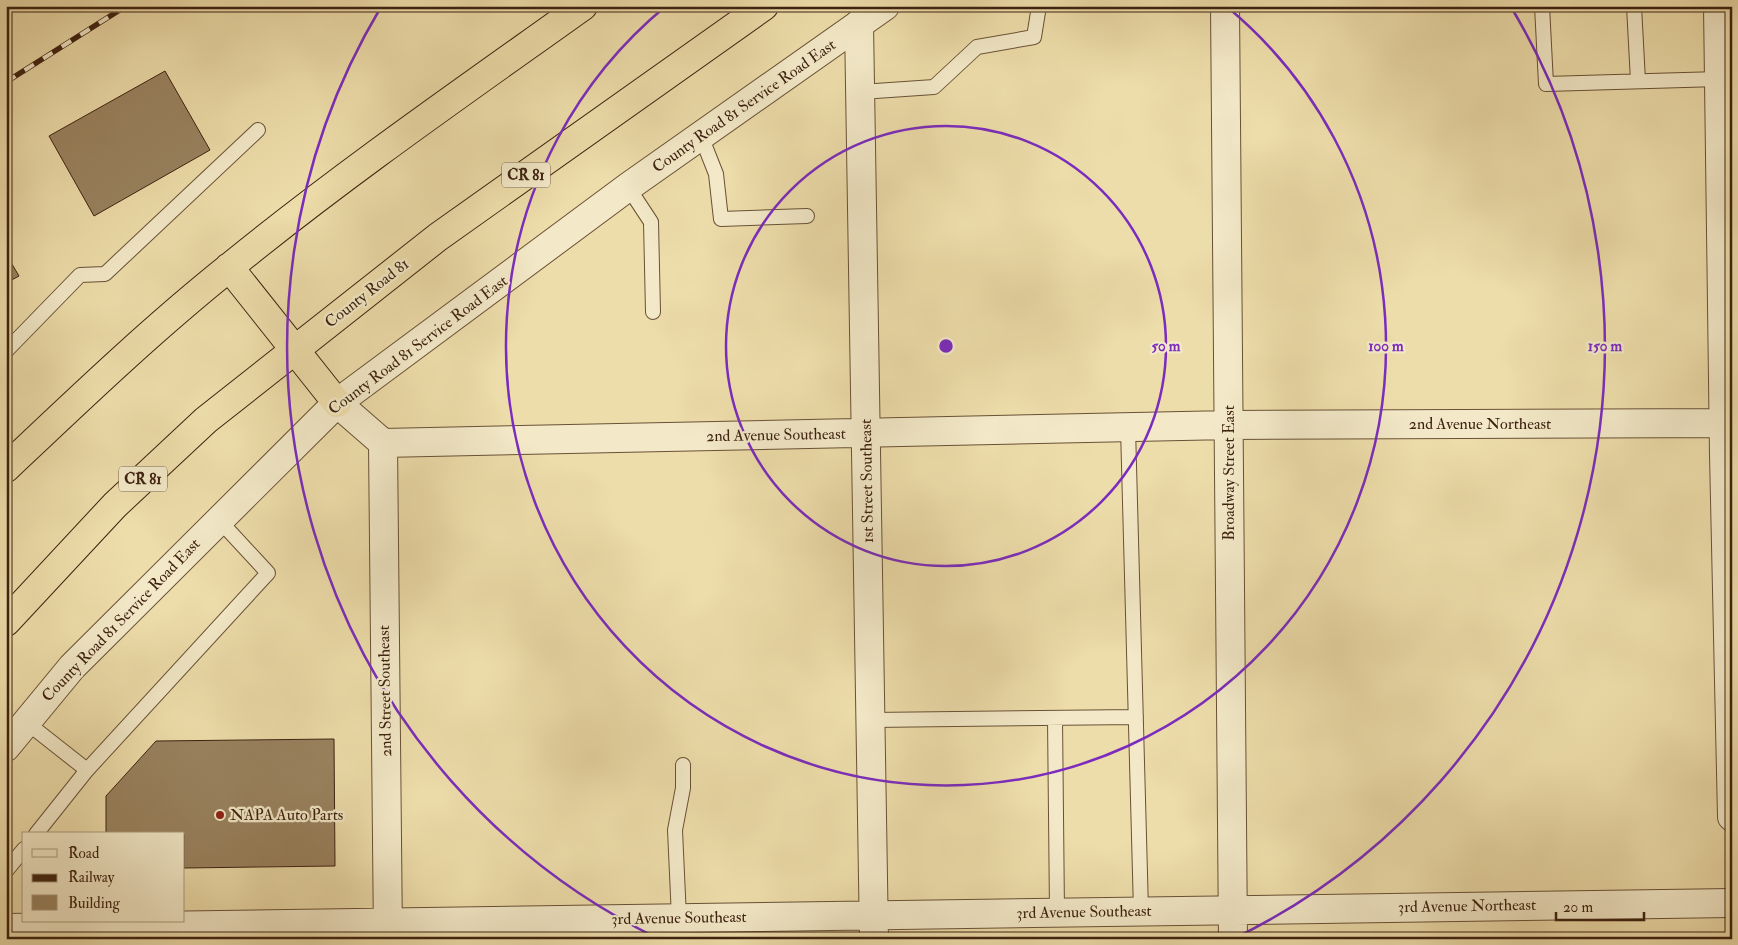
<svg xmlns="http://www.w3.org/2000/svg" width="1738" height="945" viewBox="0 0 1738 945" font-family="'IM FELL Double Pica',serif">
	<rect width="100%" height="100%" fill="#edddaa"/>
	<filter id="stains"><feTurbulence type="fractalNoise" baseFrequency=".004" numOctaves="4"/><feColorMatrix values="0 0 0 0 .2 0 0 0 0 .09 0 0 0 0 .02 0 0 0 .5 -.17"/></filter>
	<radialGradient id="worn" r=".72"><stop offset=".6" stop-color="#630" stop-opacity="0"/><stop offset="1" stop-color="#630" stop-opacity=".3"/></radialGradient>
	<path fill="#998360" stroke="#3d2210" d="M 165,71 L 210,150 L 94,216 L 49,136 Z
		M 6,254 L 19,276 L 6,283 Z
		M 334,739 L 335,866 L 184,868 L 184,834 L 106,834 L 106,796 L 156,741 Z"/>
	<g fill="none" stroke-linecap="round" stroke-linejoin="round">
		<g stroke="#695136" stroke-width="16">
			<path id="service" d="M 1542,6 L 1546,84 L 1719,79
				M 1634,6 L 1638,81
				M 861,92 L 934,87 L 977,47 L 1034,37 L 1039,6
				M 701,136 L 716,174 L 721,219 L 807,216
				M 628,187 L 651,222 L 653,312
				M 6,351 L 80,275 L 105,274 L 258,130
				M 1128,428 L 1141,911
				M 1055,718 L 1057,912
				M 871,720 L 1136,717
				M 26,722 L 87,770 L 268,573 L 219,520
				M 36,834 L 87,770
				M 6,871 L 24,849
				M 679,918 L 675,830 L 683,788 L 683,765"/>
		</g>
		<g stroke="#695136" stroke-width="30">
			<path id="minor" d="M 1225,6 L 1233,939
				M 1718,6 L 1724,454 L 1732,817
				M 859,24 L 874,939
				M 337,403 L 383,443
				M 383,443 L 1229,425 L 1732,423
				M 383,443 L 388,939
				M 6,928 L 1732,903"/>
		</g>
		<g stroke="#695136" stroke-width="30">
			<path id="tertiary" d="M 6,747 L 72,667 L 337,403 L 628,187 L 885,6"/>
		</g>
		<g stroke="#3d2210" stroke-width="30">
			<path id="trunk" d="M 229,267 L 337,403
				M 6,468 C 79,399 152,329 231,266 C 344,174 464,91 583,6
				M 6,622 L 115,505 L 206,420 L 438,237 L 764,6"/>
		</g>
		<use href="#service" stroke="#f3e9c8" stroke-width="14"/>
		<use href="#minor" stroke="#f3e9c8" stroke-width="28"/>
		<use href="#tertiary" stroke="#f3e9c8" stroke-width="28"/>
		<use href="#trunk" stroke="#edddaa" stroke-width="28"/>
		<g stroke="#3d2210" stroke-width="5.5">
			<path id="rail" d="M 6,82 L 126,6"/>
		</g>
		<use href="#rail" stroke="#f3e9c8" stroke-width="4" stroke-dasharray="11" stroke-linecap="butt"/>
	</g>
	<g fill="none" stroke="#7b2cbf" stroke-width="2.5">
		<circle cx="946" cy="346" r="220"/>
		<path d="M1226 6A440 440 0 1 1 666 6"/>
		<path d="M657 938A659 659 0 0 1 381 7M1511 7A659 659 0 0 1 1235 938"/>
	</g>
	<circle fill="#8f2418" stroke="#f3e9c8" stroke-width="2" cx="220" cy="815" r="5"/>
	<g text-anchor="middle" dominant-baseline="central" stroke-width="4.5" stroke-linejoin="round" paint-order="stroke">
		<g fill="#f3e9c8" stroke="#745e47" stroke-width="1">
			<rect x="502" y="162.5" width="48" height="25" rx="4"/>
			<rect x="119" y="466.5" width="48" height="25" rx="4"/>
		</g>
		<g font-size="15" font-weight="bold" fill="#3d2210">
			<text x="526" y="175">CR 81</text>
			<text x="143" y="479">CR 81</text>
		</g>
		<g font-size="16" fill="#3d2210" stroke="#f3e9c8">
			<text transform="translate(744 106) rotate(-35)">County Road 81 Service Road East</text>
			<text transform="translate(367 293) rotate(-38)">County Road 81</text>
			<text transform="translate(418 345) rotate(-37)">County Road 81 Service Road East</text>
			<text x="1480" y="424">2nd Avenue Northeast</text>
			<text transform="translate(776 435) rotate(-1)">2nd Avenue Southeast</text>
			<text transform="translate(1229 473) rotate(-90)">Broadway Street East</text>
			<text transform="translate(867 481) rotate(-91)">1st Street Southeast</text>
			<text transform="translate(121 620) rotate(-46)">County Road 81 Service Road East</text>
			<text transform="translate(385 691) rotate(-91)">2nd Street Southeast</text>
			<text transform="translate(1467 906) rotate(-1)">3rd Avenue Northeast</text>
			<text transform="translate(1084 912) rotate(-1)">3rd Avenue Southeast</text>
			<text transform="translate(679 918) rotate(-1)">3rd Avenue Southeast</text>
		</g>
		<g font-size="16" fill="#3d2210" stroke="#f3e9c8" text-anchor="start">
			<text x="230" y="815">NAPA Auto Parts</text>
		</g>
	</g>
	<circle cx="946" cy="346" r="8" fill="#7b2cbf" stroke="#f3e9c8" stroke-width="2.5"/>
	<g font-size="15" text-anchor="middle" font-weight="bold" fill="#7b2cbf" stroke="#f3e9c8" stroke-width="4.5" stroke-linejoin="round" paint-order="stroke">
		<text x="1166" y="351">50 m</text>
		<text x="1386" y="351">100 m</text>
		<text x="1605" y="351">150 m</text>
	</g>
	<rect width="1738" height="945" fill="none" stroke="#edddaa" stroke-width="25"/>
	<rect x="8" y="8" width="1723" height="930" fill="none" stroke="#3d2210" stroke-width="2.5"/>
	<rect x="12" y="12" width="1713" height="920" fill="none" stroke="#3d2210"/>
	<rect x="22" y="832" width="162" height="90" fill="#f3e9c8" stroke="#aa997e"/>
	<rect x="32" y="849" width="25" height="8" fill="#f3e9c8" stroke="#aa997e"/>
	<text x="68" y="858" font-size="15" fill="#3d2210">Road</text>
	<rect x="32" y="874" width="25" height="8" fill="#3d2210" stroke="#aa997e"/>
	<text x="68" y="882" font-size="15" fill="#3d2210">Railway</text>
	<rect x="32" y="895" width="25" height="15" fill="#998360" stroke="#aa997e"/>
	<text x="68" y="908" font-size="15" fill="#3d2210">Building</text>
	<path d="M1556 912v8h88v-8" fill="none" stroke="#3d2210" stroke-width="2.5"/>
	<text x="1563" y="912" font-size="15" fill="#3d2210" stroke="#f3e9c8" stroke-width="4" paint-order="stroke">20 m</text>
	<rect width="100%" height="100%" filter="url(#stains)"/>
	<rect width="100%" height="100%" fill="url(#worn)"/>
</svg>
